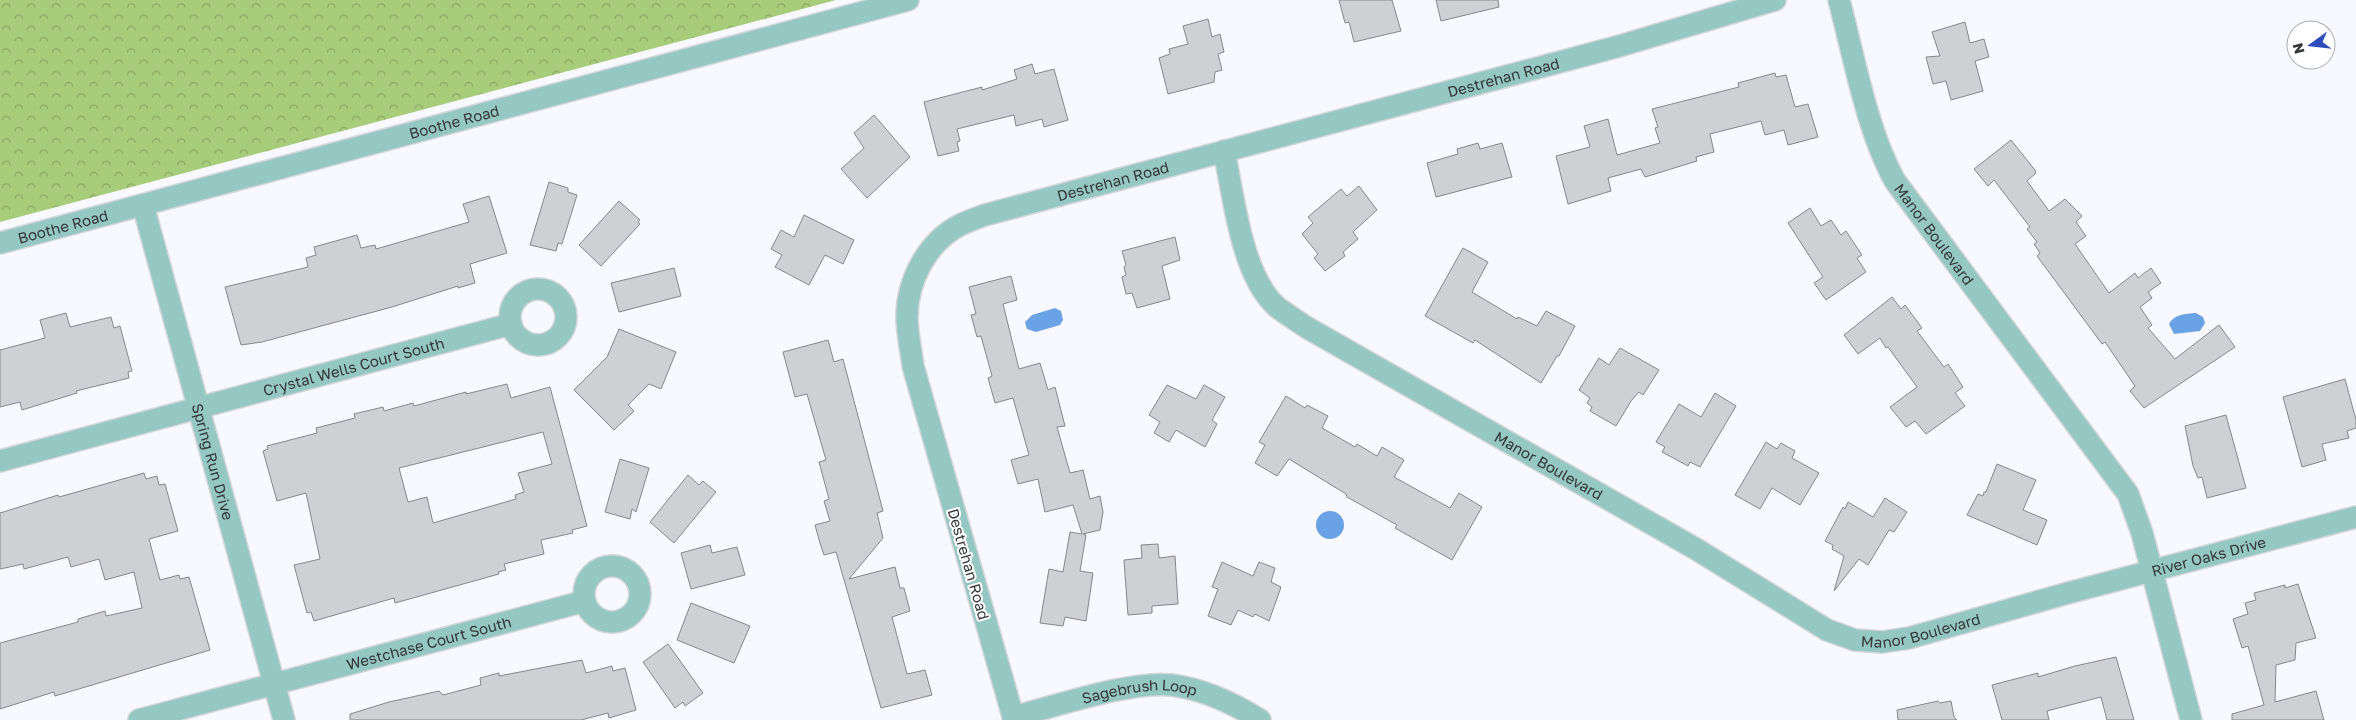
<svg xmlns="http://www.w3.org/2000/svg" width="2356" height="720" viewBox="0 0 2356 720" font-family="'Golos Text',sans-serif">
	<defs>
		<pattern id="forest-crowns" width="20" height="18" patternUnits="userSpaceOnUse" patternTransform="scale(1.25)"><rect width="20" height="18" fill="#a8cd7a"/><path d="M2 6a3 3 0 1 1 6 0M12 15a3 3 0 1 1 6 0" fill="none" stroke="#8aa765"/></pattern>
	</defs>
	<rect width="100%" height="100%" fill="#f8f9fe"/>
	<path fill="url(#forest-crowns)" d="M 0,0 L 836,0 L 0,222 Z"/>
	<path fill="#6aa2e6" d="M 1055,308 L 1061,311 L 1063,320 L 1060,325 L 1036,332 L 1027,329 L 1025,322 L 1032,315 Z
		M 2196,313 L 2203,317 L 2205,323 L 2200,331 L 2174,334 L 2169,324 C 2174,314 2185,314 2196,313 Z
		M1316 525a14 14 0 1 1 28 0a14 14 0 1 1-28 0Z"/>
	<path fill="#cfd0d4" stroke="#86878a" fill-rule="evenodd" d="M 1339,0 L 1392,0 L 1401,31 L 1354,42 L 1349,22 L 1345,23 Z
		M 1436,0 L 1498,0 L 1499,7 L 1441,21 Z
		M 1208,19 L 1212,37 L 1220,34 L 1224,52 L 1218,54 L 1222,70 L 1215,72 L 1214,82 L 1168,94 L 1159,58 L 1170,54 L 1169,49 L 1188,44 L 1183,26 Z
		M 1965,22 L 1970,43 L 1984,39 L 1989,57 L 1975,61 L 1983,91 L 1951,100 L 1946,81 L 1933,84 L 1926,57 L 1940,56 L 1932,32 Z
		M 1032,64 L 1035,74 L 1054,69 L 1068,120 L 1044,127 L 1042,119 L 1016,126 L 1014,115 L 957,129 L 960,141 L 957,142 L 959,151 L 938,156 L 924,102 L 982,87 L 982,90 L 1017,79 L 1014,70 Z
		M 1775,73 L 1776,77 L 1786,75 L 1795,107 L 1808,104 L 1818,137 L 1788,145 L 1784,130 L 1765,135 L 1761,121 L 1710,134 L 1714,152 L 1696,157 L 1697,161 L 1645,177 L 1641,169 L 1608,178 L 1611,191 L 1568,204 L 1556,156 L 1590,147 L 1584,126 L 1608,119 L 1617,155 L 1660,143 L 1655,128 L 1658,127 L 1652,109 L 1739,87 L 1738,83 Z
		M 874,115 L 910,157 L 867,198 L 841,169 L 864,148 L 854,133 Z
		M 2011,140 L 2035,170 L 2036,173 L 2027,181 L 2049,211 L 2065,199 L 2082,216 L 2076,222 L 2086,236 L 2075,244 L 2109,293 L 2135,273 L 2138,278 L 2151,268 L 2161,283 L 2148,292 L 2152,298 L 2140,307 L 2152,325 L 2148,328 L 2175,359 L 2219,325 L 2235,347 L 2144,408 L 2130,391 L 2135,386 L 2105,342 L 2102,344 L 2037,256 L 2040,253 L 2034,244 L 2037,242 L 2027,229 L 2030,227 L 1994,180 L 1988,186 L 1974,169 Z
		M 1478,143 L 1480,149 L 1502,143 L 1512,177 L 1436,197 L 1427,163 L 1458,154 L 1457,149 Z
		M 549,182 L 568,188 L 568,192 L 577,195 L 562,244 L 558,243 L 556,251 L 530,245 Z
		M 1359,186 L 1377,210 L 1353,232 L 1358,239 L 1343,252 L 1345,256 L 1325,271 L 1314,258 L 1318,254 L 1302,234 L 1313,223 L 1308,217 L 1341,189 L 1347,196 Z
		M 489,196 L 507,253 L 470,264 L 475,283 L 458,288 L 458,286 L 392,307 L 262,342 L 241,345 L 225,287 L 308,267 L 306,258 L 316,255 L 314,247 L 357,235 L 361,248 L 375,245 L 376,249 L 469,222 L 463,204 Z
		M 619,201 L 640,220 L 638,222 L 640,224 L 601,266 L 579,245 Z
		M 1810,208 L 1821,226 L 1831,220 L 1841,235 L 1846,231 L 1862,255 L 1857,258 L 1866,272 L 1826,300 L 1814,283 L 1823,277 L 1788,223 Z
		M 804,215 L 854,240 L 843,264 L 825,255 L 809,285 L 775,267 L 782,255 L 771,249 L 781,230 L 794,237 Z
		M 1175,237 L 1180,260 L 1162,266 L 1170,299 L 1137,308 L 1132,293 L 1126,294 L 1122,277 L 1126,275 L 1124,267 L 1126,265 L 1122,251 Z
		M 1463,248 L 1488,262 L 1472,292 L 1517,319 L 1518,317 L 1537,326 L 1546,311 L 1575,326 L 1559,356 L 1557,356 L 1541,383 L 1475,340 L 1473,343 L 1425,316 Z
		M 674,268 L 681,296 L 619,312 L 611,283 Z
		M 1011,276 L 1017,300 L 1003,304 L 1019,369 L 1040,363 L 1048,390 L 1055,387 L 1065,426 L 1057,427 L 1070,473 L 1083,470 L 1090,499 L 1100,496 L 1103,512 L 1100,530 L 1083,534 L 1086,535 L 1080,571 L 1093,573 L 1086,621 L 1065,617 L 1063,626 L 1040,623 L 1049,569 L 1063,572 L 1070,532 L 1082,534 L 1073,505 L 1045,512 L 1038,479 L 1018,484 L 1011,460 L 1029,455 L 1013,398 L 995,403 L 988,378 L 992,376 L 981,336 L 977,337 L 971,315 L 976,314 L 969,287 Z
		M 1892,297 L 1901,309 L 1905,305 L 1922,328 L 1917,331 L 1944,367 L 1948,364 L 1963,387 L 1955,393 L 1965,406 L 1926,434 L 1915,421 L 1906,427 L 1890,407 L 1917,387 L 1888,347 L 1886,348 L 1880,338 L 1858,354 L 1844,335 Z
		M 66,313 L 70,327 L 111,317 L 114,328 L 120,326 L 132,371 L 128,372 L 129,378 L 76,391 L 77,393 L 22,410 L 20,402 L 0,407 L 0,350 L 45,338 L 40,320 Z
		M 619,329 L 676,352 L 661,389 L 649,384 L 628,405 L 634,411 L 614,430 L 574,390 L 607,357 Z
		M 828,340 L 834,362 L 843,359 L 883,511 L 877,513 L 883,538 L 849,579 L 895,567 L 900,588 L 904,588 L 910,611 L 892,617 L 907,674 L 925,670 L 932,695 L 881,708 L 836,552 L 824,555 L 820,543 L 815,525 L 830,521 L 824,501 L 829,499 L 819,462 L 826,460 L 807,394 L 795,397 L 783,352 Z
		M 1620,348 L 1659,370 L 1643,395 L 1639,392 L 1631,401 L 1616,426 L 1590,411 L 1592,407 L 1587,403 L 1590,398 L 1579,390 L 1599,358 L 1609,365 Z
		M 2345,379 L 2356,420 L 2356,428 L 2347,431 L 2349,438 L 2322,444 L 2326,460 L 2302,467 L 2283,397 Z
		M 507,384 L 511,398 L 550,387 L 587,526 L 572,530 L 573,533 L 541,540 L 544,554 L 504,564 L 506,570 L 498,572 L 499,574 L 395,603 L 394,598 L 314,621 L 311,612 L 307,613 L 294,565 L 320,559 L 306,493 L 277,501 L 263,451 L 268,449 L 267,446 L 317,433 L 316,428 L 355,418 L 354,414 L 383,407 L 384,411 L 413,403 L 414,406 L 466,392 L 466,394 ZM 543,432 L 552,464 L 518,473 L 524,492 L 515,495 L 516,499 L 433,523 L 427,497 L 408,502 L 399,468 Z
		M 1167,385 L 1196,399 L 1204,385 L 1225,397 L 1212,420 L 1217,424 L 1205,447 L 1176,430 L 1169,442 L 1154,433 L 1160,422 L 1149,415 Z
		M 1715,393 L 1736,406 L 1700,467 L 1690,462 L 1688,466 L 1662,452 L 1665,447 L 1656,442 L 1679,404 L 1701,417 Z
		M 1286,396 L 1305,408 L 1307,405 L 1328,416 L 1322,428 L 1355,447 L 1357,444 L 1377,456 L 1382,447 L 1404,460 L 1394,477 L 1450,508 L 1459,493 L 1482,507 L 1452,560 L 1395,528 L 1397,525 L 1347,497 L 1346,494 L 1289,459 L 1277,476 L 1255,463 L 1265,445 L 1259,442 Z
		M 2226,415 L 2246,488 L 2207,498 L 2202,477 L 2198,478 L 2193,466 L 2185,426 Z
		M 1766,442 L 1777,449 L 1781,443 L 1795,451 L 1792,458 L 1819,473 L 1800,505 L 1772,488 L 1760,509 L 1735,495 Z
		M 620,459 L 649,468 L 636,512 L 632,509 L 630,519 L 605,512 Z
		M 1997,464 L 2036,480 L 2023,510 L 2047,520 L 2037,545 L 1967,515 L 1978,494 L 1983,496 L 1984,492 L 1986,492 Z
		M 144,473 L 146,479 L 157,476 L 159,485 L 165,484 L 178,531 L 149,539 L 160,580 L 179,575 L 180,579 L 189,577 L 210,650 L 55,696 L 54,692 L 0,709 L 0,643 L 78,622 L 78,619 L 105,611 L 106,616 L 142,608 L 134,572 L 105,580 L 99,559 L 71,567 L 68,557 L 24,569 L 23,564 L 0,569 L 0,513 L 58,495 L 59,497 Z
		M 688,475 L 699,485 L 703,481 L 716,492 L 674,543 L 650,522 Z
		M 1885,498 L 1907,512 L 1894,532 L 1889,530 L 1868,565 L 1859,559 L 1834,591 L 1844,556 L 1832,549 L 1833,545 L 1825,541 L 1843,507 L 1845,509 L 1848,502 L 1873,517 Z
		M 1158,544 L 1159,558 L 1175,556 L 1178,604 L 1152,606 L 1152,613 L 1128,615 L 1124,560 L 1142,558 L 1141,545 Z
		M 710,545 L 712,553 L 737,547 L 745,575 L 691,589 L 681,553 Z
		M 1222,562 L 1253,576 L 1259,562 L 1275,568 L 1271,582 L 1281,587 L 1269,621 L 1255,614 L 1253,617 L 1238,610 L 1231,625 L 1208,616 L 1218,589 L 1212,587 Z
		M 2298,584 L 2316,638 L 2296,643 L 2295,660 L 2276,665 L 2275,702 L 2316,691 L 2324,720 L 2232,720 L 2232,714 L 2264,705 L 2248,646 L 2242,648 L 2233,619 L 2248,614 L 2245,603 L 2256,600 L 2254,593 L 2285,585 L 2285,588 Z
		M 691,603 L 750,626 L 734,663 L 677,640 Z
		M 668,644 L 703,693 L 685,706 L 683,702 L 675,708 L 643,662 Z
		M 2116,657 L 2134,720 L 2107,720 L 2101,697 L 2047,711 L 2049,720 L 2002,720 L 1992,685 L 2038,673 L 2038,677 L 2075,666 Z
		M 582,660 L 586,673 L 612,666 L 613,671 L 625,668 L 636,710 L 609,718 L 608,713 L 581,720 L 350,720 L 350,714 L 389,702 L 439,691 L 443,695 L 481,685 L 480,678 L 499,673 L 499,676 Z
		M 1938,701 L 1940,703 L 1951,701 L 1954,717 L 1957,720 L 1898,720 L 1897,710 Z"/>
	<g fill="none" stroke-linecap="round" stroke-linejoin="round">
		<g stroke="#d5d6da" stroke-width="24">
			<g id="street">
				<path id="s1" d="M 1839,0 C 1854,57 1867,131 1895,181 L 2128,494 L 2142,533 L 2191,720"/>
				<path id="s2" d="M 1224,151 C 1234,197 1241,275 1277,307 C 1286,314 1296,320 1306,327 L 1696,549 L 1827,630 L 1855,640 L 1882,642 L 1909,638 L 2068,593 L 2356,517"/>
				<path id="s3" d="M 143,205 L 284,720"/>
				<path id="s4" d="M 0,243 L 908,0"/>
				<circle cx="538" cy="317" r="28"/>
				<path id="s5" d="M 0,461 L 511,324"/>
				<circle cx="612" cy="594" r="28"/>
				<path id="s6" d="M 1013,717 C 1053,707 1133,680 1171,685 C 1204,689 1233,703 1260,720"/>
				<path id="s7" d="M 139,720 L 585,601"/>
				<path id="s8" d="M 1014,720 L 913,366 C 911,350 907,333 907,317 C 907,281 927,242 960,225 C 968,221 977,218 985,215 L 1616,47 L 1775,0"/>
			</g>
		</g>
		<use href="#street" stroke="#95c7c3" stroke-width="21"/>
	</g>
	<g text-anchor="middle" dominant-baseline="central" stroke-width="4" stroke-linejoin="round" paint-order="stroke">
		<g font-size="15" fill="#353637" stroke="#fff">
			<text stroke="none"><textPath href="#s8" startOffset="1092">Destrehan Road</textPath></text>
			<text stroke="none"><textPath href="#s4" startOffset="470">Boothe Road</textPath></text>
			<text stroke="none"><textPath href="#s8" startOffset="688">Destrehan Road</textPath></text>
			<text stroke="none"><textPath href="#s4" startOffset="65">Boothe Road</textPath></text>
			<text stroke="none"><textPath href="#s1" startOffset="256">Manor Boulevard</textPath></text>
			<text stroke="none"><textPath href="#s5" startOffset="366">Crystal Wells Court South</textPath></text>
			<text stroke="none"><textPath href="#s3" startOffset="266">Spring Run Drive</textPath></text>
			<text stroke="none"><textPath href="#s2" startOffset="482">Manor Boulevard</textPath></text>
			<text stroke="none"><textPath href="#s2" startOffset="1200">River Oaks Drive</textPath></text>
			<text transform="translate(969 564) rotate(74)">Destrehan Road</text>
			<text stroke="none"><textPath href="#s2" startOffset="902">Manor Boulevard</textPath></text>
			<text stroke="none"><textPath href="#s7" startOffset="300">Westchase Court South</textPath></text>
			<text stroke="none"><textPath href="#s6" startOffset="130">Sagebrush Loop</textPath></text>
		</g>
	</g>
	<g transform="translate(2311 45) rotate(255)"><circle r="24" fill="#ffffff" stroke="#aeafaf"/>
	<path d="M0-4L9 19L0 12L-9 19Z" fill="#2f4bbc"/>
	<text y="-8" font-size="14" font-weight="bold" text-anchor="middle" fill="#353637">N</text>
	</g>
</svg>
